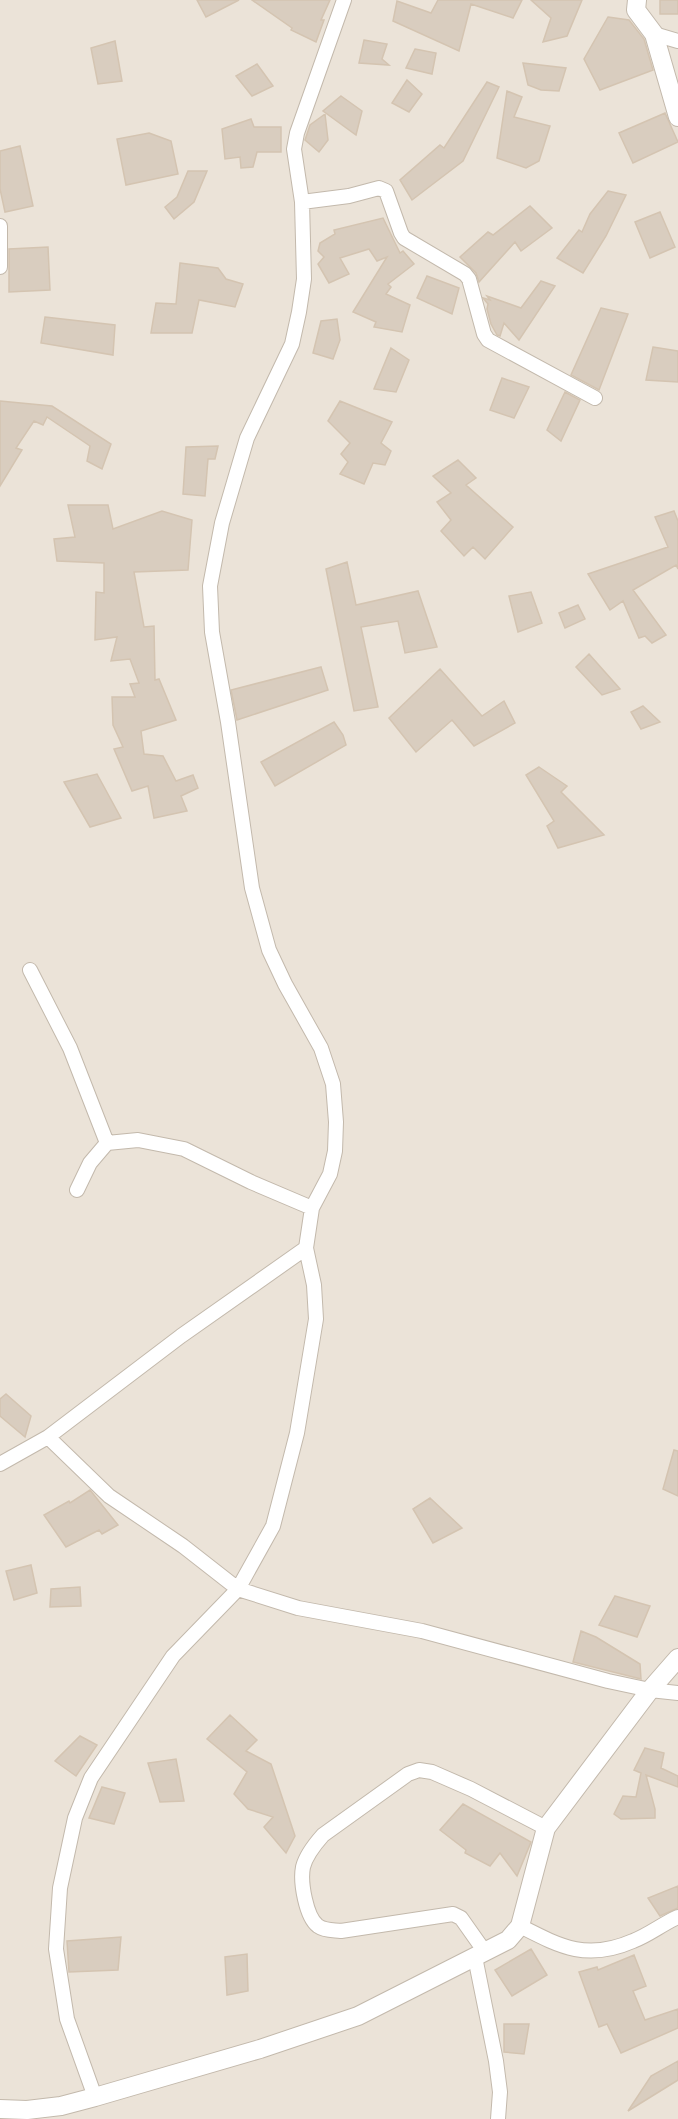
<svg xmlns="http://www.w3.org/2000/svg" width="678" height="2119" viewBox="0 0 678 2119" font-family="'Titillium Web',sans-serif">
	<rect width="100%" height="100%" fill="#f6f2eb"/>
	<path fill="#ebe3d8" d="M 0,0 L 678,0 L 678,2119 L 0,2119 Z"/>
	<path fill="#d9cdbf" stroke="#d4c4b1" stroke-width="1.5" d="M 197,0 L 239,0 L 206,17 Z
		M 252,0 L 330,0 L 321,20 L 324,20 L 316,42 L 291,30 L 292,28 Z
		M 438,0 L 522,0 L 513,18 L 471,4 L 459,51 L 393,21 L 397,1 L 431,13 Z
		M 531,0 L 582,0 L 567,36 L 543,42 L 551,18 Z
		M 660,0 L 678,0 L 678,14 L 660,14 Z
		M 608,17 L 629,20 L 644,39 L 653,70 L 600,90 L 584,59 Z
		M 364,40 L 387,44 L 382,59 L 389,65 L 359,63 Z
		M 115,41 L 122,81 L 98,84 L 91,48 Z
		M 415,49 L 436,53 L 432,74 L 406,68 Z
		M 523,63 L 566,68 L 559,91 L 541,90 L 528,85 Z
		M 257,64 L 273,86 L 252,96 L 236,76 Z
		M 407,80 L 422,94 L 409,112 L 392,103 Z
		M 487,82 L 499,87 L 463,161 L 412,200 L 400,180 L 440,145 L 444,148 Z
		M 507,91 L 522,97 L 514,117 L 550,126 L 539,161 L 526,168 L 497,158 Z
		M 341,96 L 362,111 L 356,135 L 323,111 Z
		M 665,113 L 678,142 L 633,163 L 619,133 Z
		M 325,114 L 328,140 L 319,152 L 305,140 L 310,125 Z
		M 251,119 L 254,127 L 281,127 L 281,152 L 257,152 L 253,167 L 241,168 L 240,157 L 225,159 L 222,129 Z
		M 149,133 L 171,141 L 178,174 L 126,185 L 117,139 Z
		M 20,146 L 33,206 L 5,212 L 0,189 L 0,151 Z
		M 188,171 L 207,171 L 194,202 L 174,219 L 165,207 L 177,197 Z
		M 608,191 L 626,195 L 606,236 L 583,273 L 557,258 L 579,230 L 582,232 L 590,214 Z
		M 530,206 L 552,228 L 521,251 L 515,242 L 479,282 L 476,273 L 460,257 L 488,232 L 493,235 Z
		M 660,212 L 675,247 L 650,258 L 635,222 Z
		M 383,218 L 400,253 L 403,251 L 414,264 L 388,284 L 391,287 L 386,294 L 410,305 L 402,332 L 374,327 L 376,322 L 353,312 L 387,257 L 377,261 L 369,249 L 340,258 L 349,274 L 329,283 L 318,264 L 324,257 L 318,251 L 320,243 L 335,234 L 334,230 Z
		M 48,247 L 50,290 L 9,292 L 9,249 Z
		M 180,263 L 218,268 L 226,279 L 243,284 L 235,307 L 199,300 L 192,333 L 151,333 L 156,303 L 176,304 Z
		M 427,276 L 459,288 L 452,314 L 417,298 Z
		M 541,281 L 555,286 L 519,340 L 504,323 L 500,336 L 497,335 L 491,324 L 487,309 L 488,304 L 483,298 L 490,300 L 487,296 L 521,308 Z
		M 601,308 L 628,314 L 599,390 L 571,375 Z
		M 45,317 L 115,325 L 113,355 L 41,343 Z
		M 337,319 L 340,340 L 333,359 L 313,353 L 321,321 Z
		M 653,347 L 678,351 L 678,382 L 646,380 Z
		M 391,348 L 409,360 L 396,392 L 374,389 Z
		M 502,378 L 529,387 L 514,418 L 490,410 Z
		M 565,392 L 580,400 L 561,441 L 547,430 Z
		M 0,401 L 52,406 L 111,444 L 102,469 L 87,461 L 90,446 L 47,417 L 43,425 L 34,421 L 16,448 L 22,450 L 0,486 Z
		M 340,401 L 392,422 L 381,443 L 391,451 L 385,465 L 373,463 L 364,484 L 340,474 L 348,462 L 341,454 L 350,443 L 328,421 Z
		M 218,446 L 215,459 L 208,459 L 205,496 L 183,494 L 186,447 Z
		M 458,460 L 476,478 L 466,485 L 513,527 L 485,559 L 473,547 L 464,556 L 441,531 L 451,520 L 437,502 L 451,493 L 433,476 Z
		M 68,505 L 108,505 L 113,529 L 162,511 L 192,520 L 188,570 L 134,572 L 144,627 L 154,626 L 155,680 L 159,679 L 176,720 L 141,731 L 144,754 L 163,756 L 176,781 L 193,775 L 198,788 L 181,796 L 187,811 L 154,818 L 148,786 L 132,791 L 114,749 L 123,747 L 113,725 L 112,697 L 135,697 L 130,684 L 139,683 L 130,659 L 111,661 L 117,637 L 95,640 L 96,592 L 104,593 L 104,563 L 57,561 L 54,539 L 75,537 Z
		M 674,511 L 678,521 L 678,569 L 676,565 L 633,590 L 666,635 L 652,643 L 645,636 L 639,638 L 623,601 L 610,610 L 588,574 L 668,547 L 655,517 Z
		M 347,562 L 356,605 L 418,591 L 437,647 L 405,653 L 398,621 L 361,627 L 378,707 L 354,711 L 326,569 Z
		M 531,592 L 542,623 L 518,632 L 509,596 Z
		M 578,605 L 585,619 L 565,628 L 559,613 Z
		M 589,654 L 620,689 L 602,695 L 576,667 Z
		M 321,667 L 328,690 L 237,720 L 231,690 Z
		M 440,669 L 482,716 L 504,701 L 515,723 L 474,746 L 452,720 L 416,752 L 389,718 Z
		M 643,706 L 660,722 L 641,729 L 631,712 Z
		M 334,722 L 343,735 L 346,745 L 275,786 L 261,762 Z
		M 539,767 L 567,786 L 561,792 L 604,835 L 558,848 L 547,826 L 554,821 L 526,775 Z
		M 97,774 L 121,818 L 90,827 L 64,782 Z
		M 6,1394 L 31,1416 L 25,1437 L 0,1416 L 0,1399 Z
		M 674,1450 L 678,1451 L 678,1496 L 663,1489 Z
		M 90,1490 L 118,1525 L 102,1534 L 99,1530 L 66,1547 L 44,1515 L 69,1501 L 70,1503 Z
		M 430,1498 L 462,1528 L 433,1543 L 413,1509 Z
		M 31,1565 L 37,1593 L 14,1600 L 6,1571 Z
		M 80,1587 L 81,1606 L 50,1607 L 51,1589 Z
		M 615,1596 L 650,1606 L 637,1637 L 599,1625 Z
		M 581,1631 L 596,1637 L 640,1664 L 641,1679 L 573,1662 Z
		M 230,1715 L 257,1740 L 246,1751 L 271,1764 L 295,1836 L 286,1853 L 264,1827 L 273,1817 L 248,1809 L 234,1794 L 247,1772 L 207,1739 Z
		M 80,1736 L 97,1745 L 76,1776 L 55,1761 Z
		M 645,1748 L 664,1753 L 661,1768 L 678,1776 L 678,1787 L 646,1775 L 655,1809 L 655,1818 L 621,1819 L 614,1814 L 623,1796 L 636,1797 L 641,1773 L 634,1770 Z
		M 176,1759 L 184,1801 L 160,1802 L 148,1763 Z
		M 102,1787 L 125,1793 L 114,1824 L 89,1818 Z
		M 463,1804 L 531,1842 L 517,1876 L 500,1853 L 490,1866 L 465,1853 L 466,1850 L 440,1830 Z
		M 678,1886 L 678,1908 L 660,1916 L 648,1898 Z
		M 121,1937 L 118,1970 L 69,1972 L 67,1941 Z
		M 531,1949 L 547,1975 L 512,1996 L 495,1970 Z
		M 247,1954 L 248,1991 L 227,1995 L 225,1957 Z
		M 634,1955 L 646,1986 L 633,1991 L 645,2020 L 678,2009 L 678,2028 L 621,2053 L 607,2024 L 599,2027 L 579,1972 L 597,1967 L 598,1970 Z
		M 504,2024 L 529,2024 L 524,2054 L 504,2052 Z
		M 678,2061 L 678,2080 L 628,2111 L 651,2076 Z"/>
	<g fill="none" stroke-linecap="round" stroke-linejoin="round">
		<g stroke="#c3b9ac" stroke-width="16">
			<path id="minor" d="M 654,34 L 678,41
				M 302,202 L 349,196 L 379,188 L 386,191 L 401,233 L 404,238 L 465,274 L 469,279 L 484,334 L 488,340 L 595,398
				M 0,226 L 0,267
				M 30,970 L 70,1048 L 107,1143
				M 77,1190 L 90,1163 L 107,1143 L 138,1140 L 184,1149 L 251,1182 L 312,1208
				M 48,1437 L 109,1496 L 183,1546 L 238,1589 L 298,1608 L 422,1631 L 608,1681 L 650,1690 L 678,1693
				M 0,1464 L 48,1437 L 181,1336 L 306,1248
				M 520,1926 C 561,1947 587,1961 633,1941 C 649,1935 662,1924 678,1917
				M 485,1952 L 461,1918 L 453,1914 L 341,1931 C 334,1930 325,1931 318,1926 C 306,1917 300,1882 303,1867 C 306,1855 315,1844 323,1835 L 408,1774 L 419,1770 L 432,1772 L 471,1789 L 546,1828
				M 475,1957 L 496,2061 L 500,2092 L 498,2119
				M 95,2097 L 67,2019 L 56,1949 L 60,1888 L 75,1818 L 91,1778 L 173,1656 L 238,1589 L 273,1526 L 297,1433 L 316,1319 L 314,1285 L 306,1248 L 312,1208 L 330,1174 L 335,1151 L 336,1122 L 333,1084 L 321,1048 L 285,984 L 269,950 L 252,888 L 228,722 L 212,632 L 210,586 L 222,523 L 247,438 L 292,344 L 299,312 L 304,279 L 302,202 L 294,149 L 297,133 L 344,0"/>
		</g>
		<g stroke="#c3b9ac" stroke-width="20">
			<path id="tertiary" d="M 637,0 L 636,10 L 654,34 L 678,117
				M 0,2109 L 27,2110 L 61,2106 L 95,2097 L 260,2049 L 358,2016 L 508,1940 L 520,1926 L 546,1828 L 650,1690 L 678,1658"/>
		</g>
		<use href="#minor" stroke="#fff" stroke-width="14"/>
		<use href="#tertiary" stroke="#fff" stroke-width="18"/>
	</g>
</svg>
